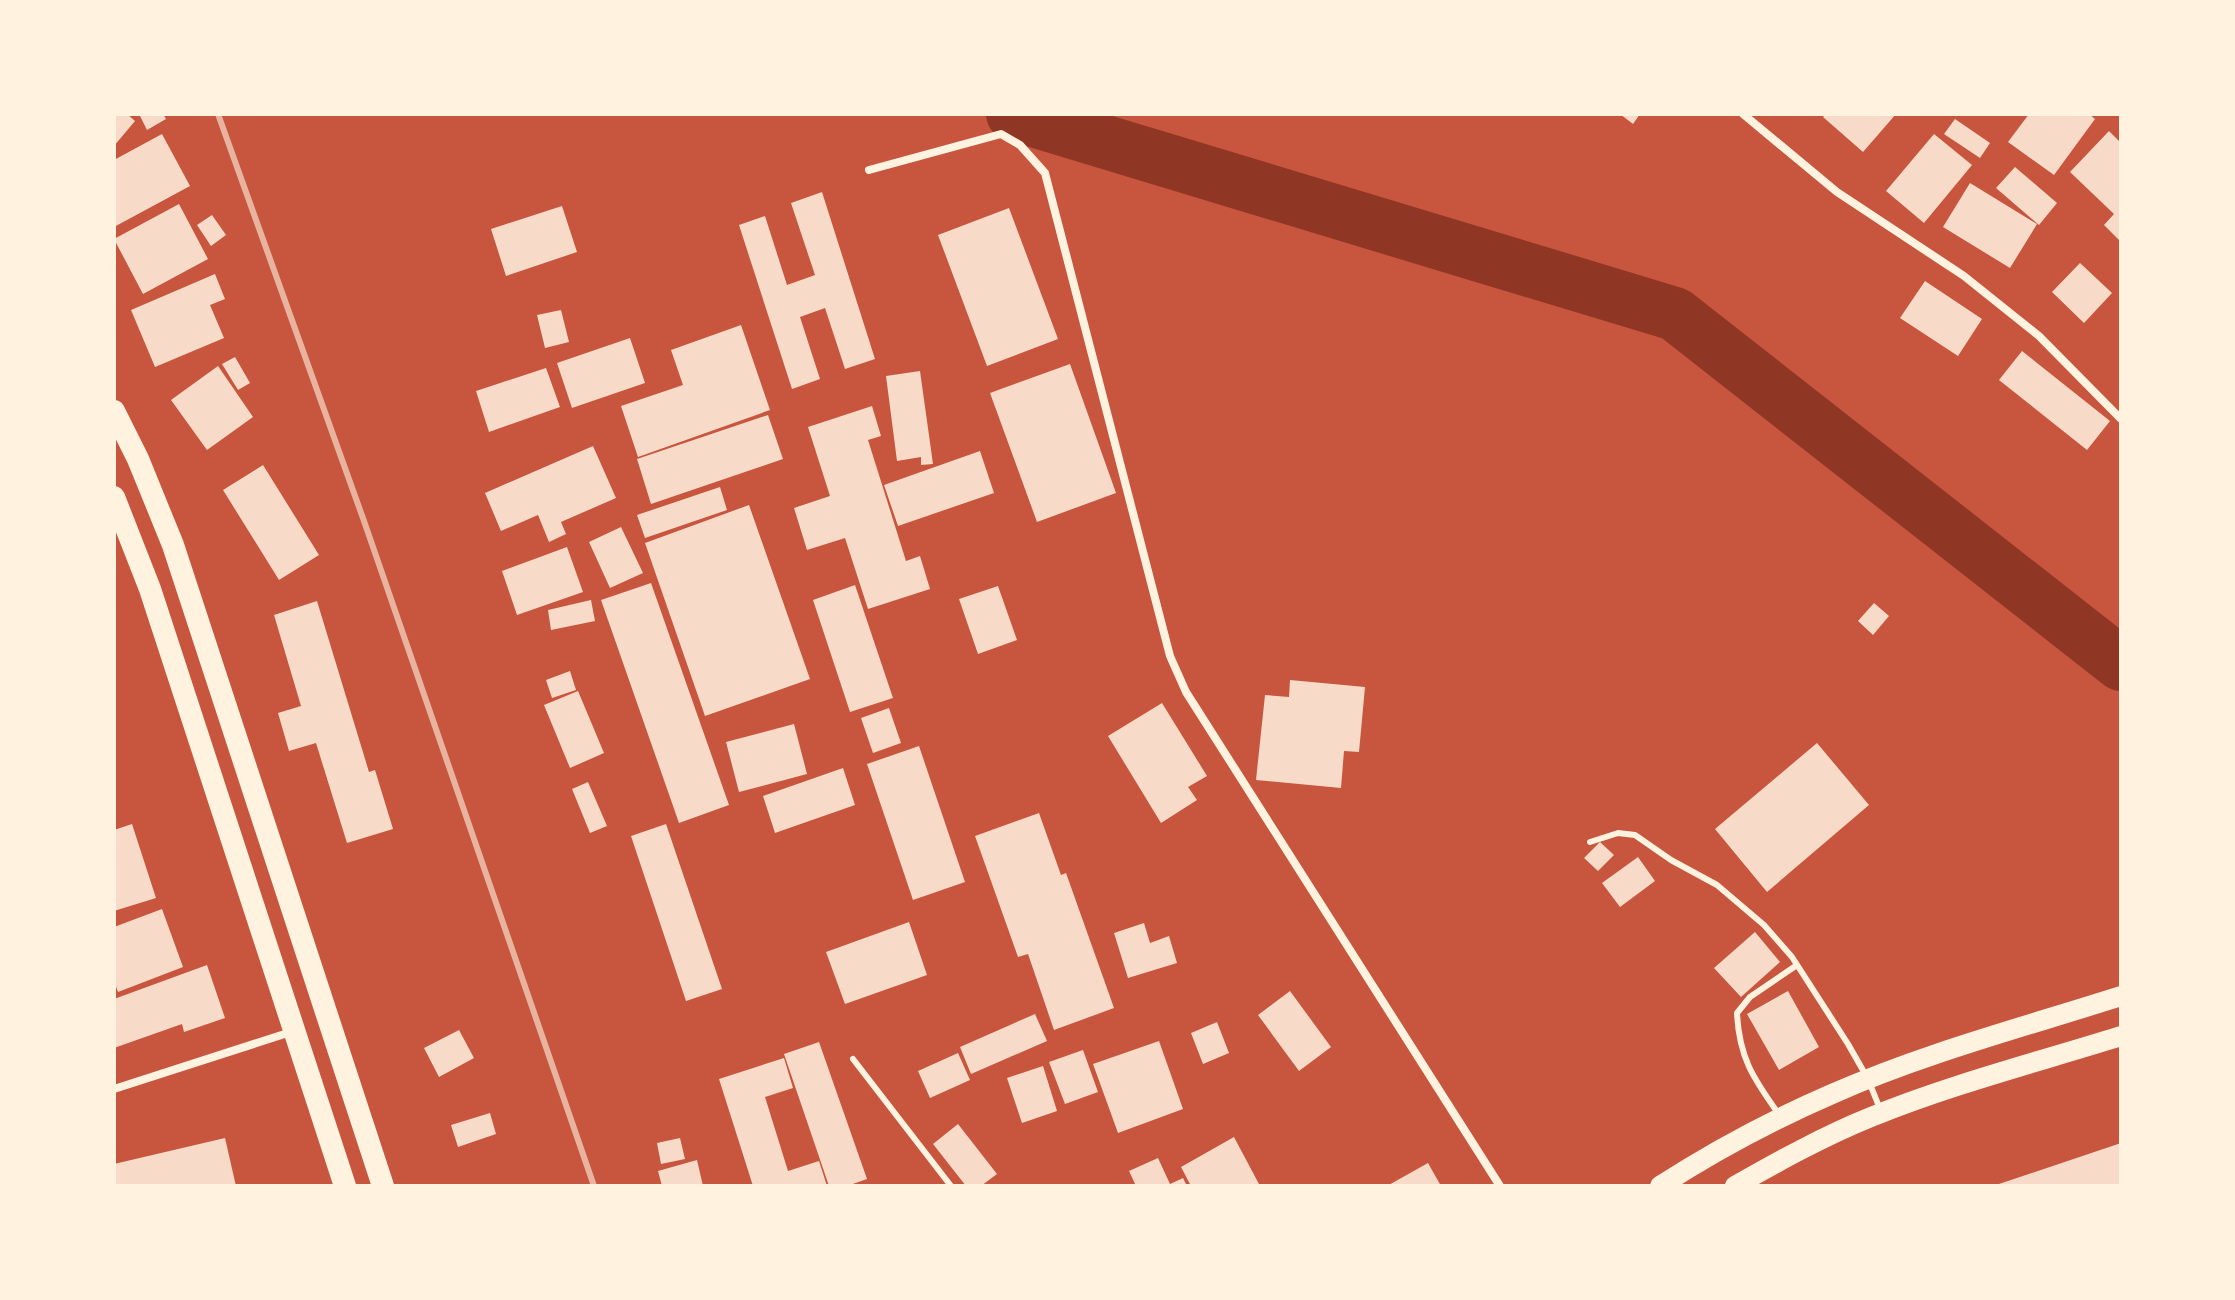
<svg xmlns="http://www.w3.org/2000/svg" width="2235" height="1300" viewBox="0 0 2235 1300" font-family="'Open Sans',sans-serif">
	<rect width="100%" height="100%" fill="#c8553d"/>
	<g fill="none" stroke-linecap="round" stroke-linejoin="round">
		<path stroke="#8f3625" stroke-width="54" d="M 1013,114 L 1675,314 L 2121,664"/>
	</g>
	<path fill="#f7dbc8" d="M 114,114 L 127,114 L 135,121 L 114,146 Z
		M 139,114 L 163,114 L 166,119 L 147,130 Z
		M 1620,114 L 1640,114 L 1633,124 Z
		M 1826,114 L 1896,114 L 1863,152 L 1823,117 Z
		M 2029,114 L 2089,114 L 2095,119 L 2054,175 L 2008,142 Z
		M 1955,119 L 1990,143 L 1980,158 L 1944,134 Z
		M 2109,131 L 2121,143 L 2121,242 L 2104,225 L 2114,214 L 2070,172 Z
		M 162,134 L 190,186 L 114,227 L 114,160 Z
		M 1934,134 L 1972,165 L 1924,223 L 1886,191 Z
		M 2015,167 L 2057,203 L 2039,225 L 1996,188 Z
		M 1970,183 L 2037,224 L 2010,268 L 1943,227 Z
		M 822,192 L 875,359 L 845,369 L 825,308 L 800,317 L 820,379 L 792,389 L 739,225 L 765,216 L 787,285 L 815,275 L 791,203 Z
		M 179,204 L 208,259 L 143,294 L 114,239 Z
		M 562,206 L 577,252 L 506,276 L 491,229 Z
		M 1009,208 L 1058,339 L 987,366 L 938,235 Z
		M 212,215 L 226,235 L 211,246 L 197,225 Z
		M 2080,263 L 2112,293 L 2084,323 L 2052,292 Z
		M 215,274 L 225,299 L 210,305 L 224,338 L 155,367 L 131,310 Z
		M 1925,281 L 1982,319 L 1958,356 L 1900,318 Z
		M 561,310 L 569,342 L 545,348 L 537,315 Z
		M 741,325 L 770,410 L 638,457 L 621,406 L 683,385 L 671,350 Z
		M 630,338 L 645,383 L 572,408 L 557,363 Z
		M 2022,351 L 2110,421 L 2087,450 L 1999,380 Z
		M 235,357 L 250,383 L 238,390 L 222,364 Z
		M 1070,364 L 1116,493 L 1037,522 L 990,393 Z
		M 218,366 L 253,417 L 207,450 L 171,400 Z
		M 546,368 L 560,407 L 489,432 L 476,391 Z
		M 920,371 L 933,464 L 921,465 L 921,457 L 897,461 L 886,376 Z
		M 872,406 L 881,436 L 868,440 L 906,561 L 920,556 L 930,589 L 868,609 L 845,538 L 807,550 L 794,508 L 830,496 L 808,427 Z
		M 768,415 L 783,459 L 651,504 L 637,459 Z
		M 593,446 L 616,498 L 561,522 L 566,534 L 549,542 L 538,515 L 501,531 L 485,493 Z
		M 980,451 L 994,493 L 898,526 L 884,485 Z
		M 263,465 L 319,555 L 279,580 L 223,490 Z
		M 720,487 L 727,510 L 645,538 L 637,515 Z
		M 749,505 L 810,679 L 705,716 L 645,543 Z
		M 621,527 L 643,573 L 610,588 L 589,542 Z
		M 567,547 L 583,592 L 517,615 L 502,571 Z
		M 651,583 L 729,805 L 679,823 L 601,600 Z
		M 855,585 L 893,698 L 850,712 L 813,600 Z
		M 998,586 L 1017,640 L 978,654 L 959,599 Z
		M 591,600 L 595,621 L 551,630 L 548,610 Z
		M 317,601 L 369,772 L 375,770 L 393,829 L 347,843 L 316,743 L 289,751 L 278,713 L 301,706 L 274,615 Z
		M 1874,603 L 1889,616 L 1873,635 L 1858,621 Z
		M 570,671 L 576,690 L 552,698 L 546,680 Z
		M 1290,680 L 1365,687 L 1359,752 L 1344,751 L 1341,788 L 1256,780 L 1265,695 L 1289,697 Z
		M 578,691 L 604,753 L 570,768 L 544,705 Z
		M 1162,703 L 1207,776 L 1188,787 L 1197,800 L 1161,823 L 1108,736 Z
		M 889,708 L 901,743 L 873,753 L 861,718 Z
		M 794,724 L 807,774 L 739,792 L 726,742 Z
		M 1817,743 L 1869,805 L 1767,892 L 1715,829 Z
		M 919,746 L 965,882 L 913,900 L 867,764 Z
		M 843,768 L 855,805 L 775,833 L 763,796 Z
		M 588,782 L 607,826 L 590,833 L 572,789 Z
		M 1039,813 L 1061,875 L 1066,873 L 1114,1008 L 1054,1030 L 1028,954 L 1018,957 L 975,836 Z
		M 132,824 L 156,898 L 114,911 L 114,830 Z
		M 666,824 L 722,989 L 686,1001 L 631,836 Z
		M 1600,842 L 1614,855 L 1598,871 L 1584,858 Z
		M 1638,857 L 1655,881 L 1620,907 L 1602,883 Z
		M 162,909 L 183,967 L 118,992 L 114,981 L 114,927 Z
		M 909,922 L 927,975 L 845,1004 L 826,952 Z
		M 1144,923 L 1150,943 L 1169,936 L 1177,963 L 1128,978 L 1114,933 Z
		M 1755,932 L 1780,962 L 1741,997 L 1714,968 Z
		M 207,965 L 225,1018 L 184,1032 L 182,1024 L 114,1048 L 114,999 Z
		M 1290,991 L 1331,1047 L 1299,1071 L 1258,1015 Z
		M 1788,991 L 1819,1047 L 1779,1070 L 1747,1014 Z
		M 1035,1014 L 1047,1041 L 971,1074 L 960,1047 Z
		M 1217,1022 L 1229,1053 L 1203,1064 L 1191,1033 Z
		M 459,1030 L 474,1058 L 439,1077 L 424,1048 Z
		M 1159,1041 L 1183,1109 L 1118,1133 L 1093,1064 Z
		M 819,1042 L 867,1179 L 847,1186 L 829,1186 L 784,1054 Z
		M 1083,1050 L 1098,1092 L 1065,1104 L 1049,1062 Z
		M 958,1053 L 970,1080 L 930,1098 L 918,1071 Z
		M 784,1058 L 793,1088 L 765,1097 L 788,1171 L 819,1161 L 827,1186 L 753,1186 L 719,1079 Z
		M 1043,1066 L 1057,1111 L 1022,1123 L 1007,1078 Z
		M 490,1113 L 496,1134 L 458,1147 L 451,1125 Z
		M 958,1124 L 997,1174 L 981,1186 L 966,1186 L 933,1144 Z
		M 1234,1137 L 1260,1186 L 1191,1186 L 1181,1167 Z
		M 225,1138 L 236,1186 L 114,1186 L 114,1164 Z
		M 680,1138 L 685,1159 L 661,1164 L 657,1143 Z
		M 2121,1143 L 2121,1186 L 1997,1186 L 1996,1185 Z
		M 1158,1158 L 1170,1184 L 1183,1178 L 1187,1186 L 1136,1186 L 1129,1171 Z
		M 697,1160 L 703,1186 L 662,1186 L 658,1171 Z
		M 1428,1163 L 1441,1186 L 1387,1186 Z"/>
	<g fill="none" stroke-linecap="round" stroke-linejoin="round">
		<path stroke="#fff3e0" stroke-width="6" d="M 1590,842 L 1618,833 L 1635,835 L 1671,860 L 1717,885 L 1764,925 L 1792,957 L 1848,1044 L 1868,1079 L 1880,1109
			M 853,1059 L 951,1186
			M 1778,1113 C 1753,1078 1739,1057 1737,1013 L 1750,997 L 1797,965"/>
		<path stroke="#fff3e0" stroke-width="8" d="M 1743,114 L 1837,192 L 1964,276 L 2039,336 L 2121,419
			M 869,170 L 1001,134 L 1020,145 L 1045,173 L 1170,656 L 1186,692 L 1500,1186
			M 114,1089 L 294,1031"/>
		<path stroke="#fff3e0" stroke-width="20" d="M 1660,1186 C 1714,1151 1772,1120 1832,1094 C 1925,1053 2024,1027 2121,996
			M 1735,1186 C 1779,1161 1824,1136 1871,1117 C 1952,1084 2038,1062 2121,1036"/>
		<path stroke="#fff3e0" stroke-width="22" d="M 114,411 L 138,459 L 173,545 L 383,1186
			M 114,497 L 150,589 L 345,1186"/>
		<path stroke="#e9b49f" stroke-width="6" d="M 218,114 L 364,521 L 594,1186"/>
	</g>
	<rect width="2235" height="1300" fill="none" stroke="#fff3e0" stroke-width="232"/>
</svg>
